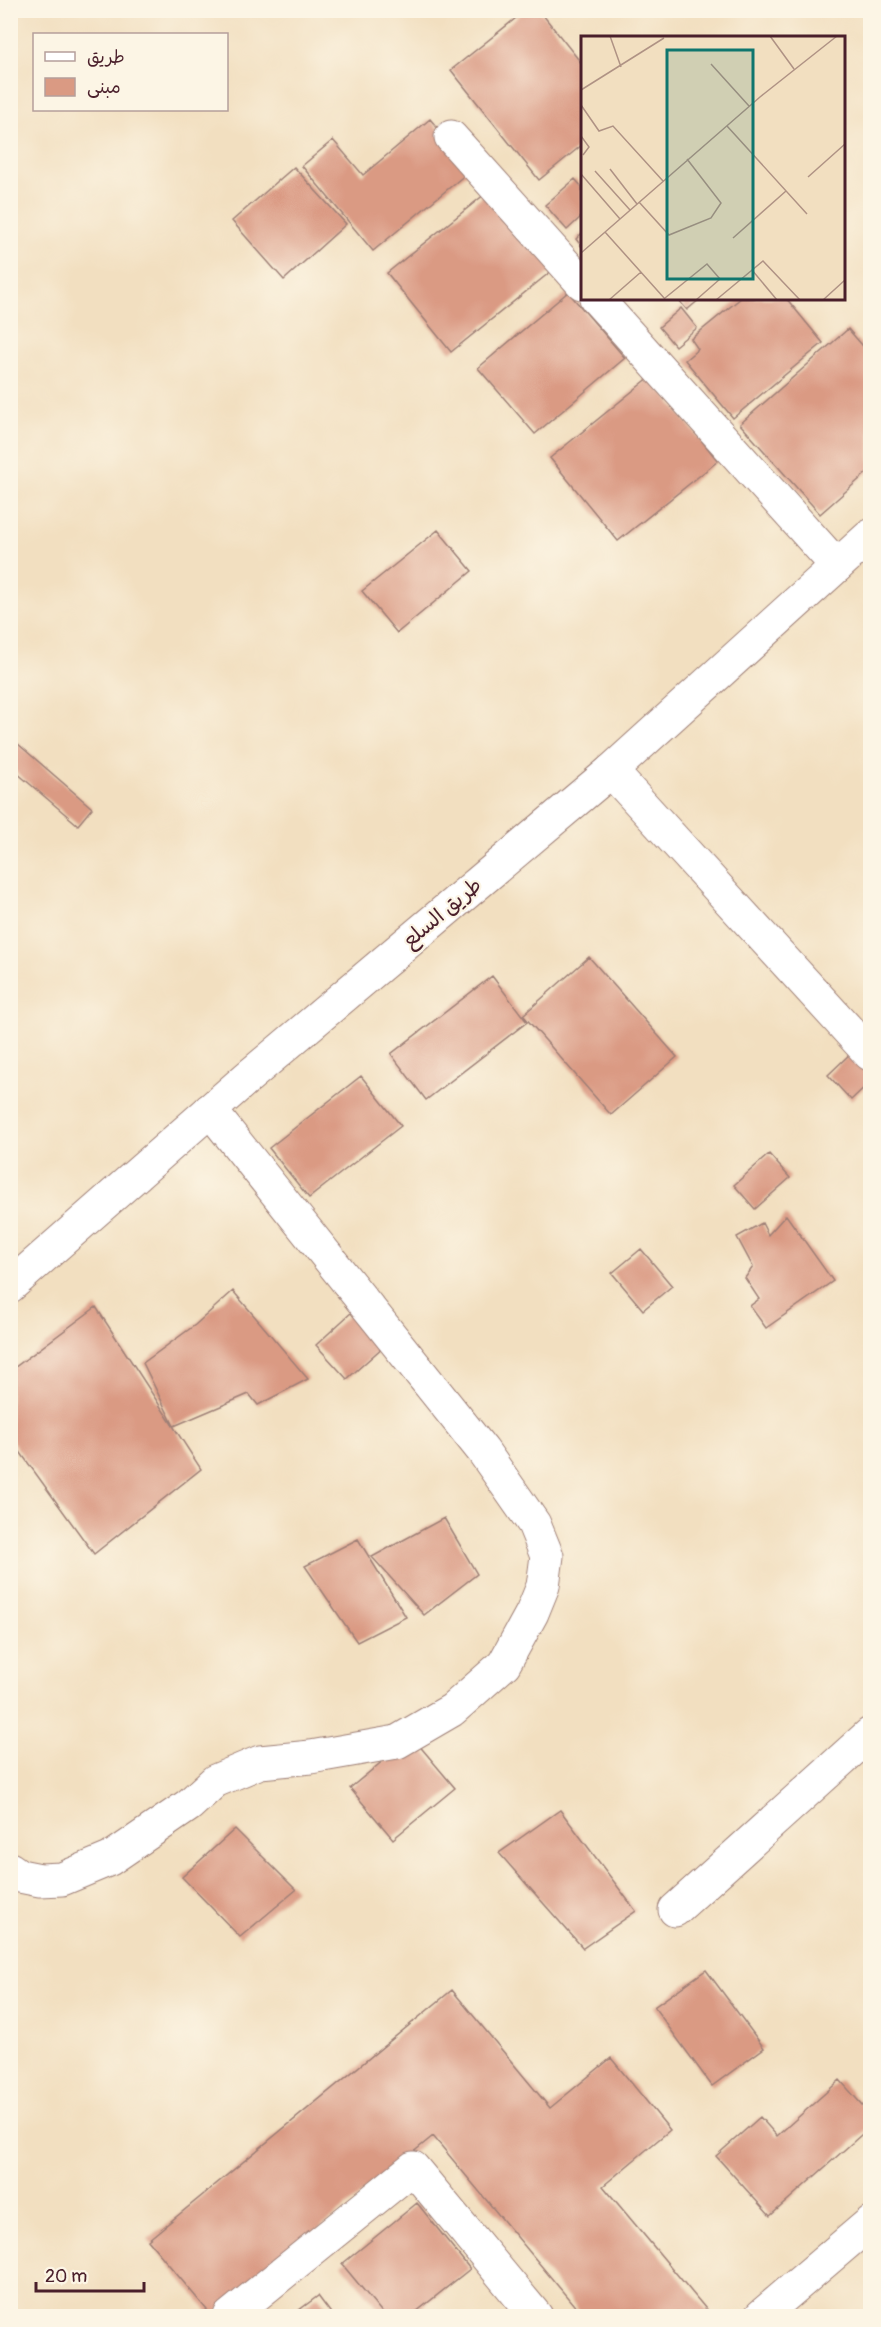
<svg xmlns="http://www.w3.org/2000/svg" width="881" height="2327" viewBox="0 0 881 2327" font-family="Pangolin,'Playpen Sans Arabic',sans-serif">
	<rect width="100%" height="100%" fill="#fcf5e5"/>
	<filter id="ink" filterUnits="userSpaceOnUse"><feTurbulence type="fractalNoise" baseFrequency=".0167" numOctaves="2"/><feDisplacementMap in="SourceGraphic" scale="12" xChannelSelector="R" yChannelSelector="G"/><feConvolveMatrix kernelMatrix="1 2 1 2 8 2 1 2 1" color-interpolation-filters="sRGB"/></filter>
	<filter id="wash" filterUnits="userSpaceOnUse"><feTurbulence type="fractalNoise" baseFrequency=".008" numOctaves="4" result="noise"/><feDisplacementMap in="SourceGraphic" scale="24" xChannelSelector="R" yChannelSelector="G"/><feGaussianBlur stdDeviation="1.35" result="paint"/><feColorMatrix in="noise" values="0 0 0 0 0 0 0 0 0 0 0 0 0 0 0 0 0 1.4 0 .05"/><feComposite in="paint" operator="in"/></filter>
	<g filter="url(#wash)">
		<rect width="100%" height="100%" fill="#f2dfc0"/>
		<g id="blocks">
			<path fill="#da9a83" d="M 526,10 L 539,10 L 582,64 L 582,145 L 539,180 L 451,70 Z
				M 430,119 L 472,169 L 373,251 L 302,166 L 333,140 L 363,175 Z
				M 294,167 L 346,224 L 284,280 L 232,221 Z
				M 575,179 L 582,187 L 582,216 L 567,230 L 545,205 Z
				M 490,190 L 554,269 L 451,352 L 387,273 Z
				M 582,233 L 582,247 L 576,239 Z
				M 568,292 L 625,358 L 535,434 L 478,368 Z
				M 677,298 L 701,298 L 687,310 Z
				M 741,298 L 786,298 L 823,343 L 733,418 L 685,360 L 698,349 L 691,339 Z
				M 681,308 L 697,328 L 675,346 L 659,327 Z
				M 848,329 L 870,354 L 870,470 L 820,514 L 740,424 Z
				M 650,377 L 718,461 L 618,541 L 550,458 Z
				M 438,530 L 472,571 L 397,633 L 362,591 Z
				M 10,737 L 92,808 L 78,825 L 10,767 Z
				M 589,957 L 677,1057 L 611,1115 L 523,1015 Z
				M 492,976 L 527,1022 L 426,1100 L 391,1054 Z
				M 851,1053 L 870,1074 L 870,1082 L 851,1100 L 828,1075 Z
				M 361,1076 L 401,1126 L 309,1198 L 269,1148 Z
				M 769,1154 L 790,1178 L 755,1209 L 734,1185 Z
				M 786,1215 L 833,1281 L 766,1328 L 750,1306 L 759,1299 L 745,1278 L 753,1267 L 737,1237 L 762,1223 L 768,1235 Z
				M 641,1249 L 672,1286 L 643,1310 L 612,1273 Z
				M 233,1291 L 308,1379 L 258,1405 L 249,1394 L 174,1426 L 143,1363 L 195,1325 Z
				M 96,1307 L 201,1469 L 94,1554 L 10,1438 L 10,1371 Z
				M 353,1311 L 384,1346 L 347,1379 L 316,1345 Z
				M 444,1518 L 477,1574 L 424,1615 L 372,1557 Z
				M 358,1539 L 406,1617 L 357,1642 L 305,1566 Z
				M 412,1737 L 455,1788 L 393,1839 L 350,1788 Z
				M 560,1810 L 636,1911 L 583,1948 L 499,1853 Z
				M 235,1829 L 296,1890 L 240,1937 L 182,1877 Z
				M 706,1970 L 764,2048 L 712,2086 L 654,2007 Z
				M 452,1990 L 550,2108 L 611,2058 L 670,2130 L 603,2186 L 711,2315 L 709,2316 L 583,2316 L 433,2136 L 212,2316 L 148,2240 Z
				M 840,2080 L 870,2114 L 870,2127 L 770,2216 L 716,2156 L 760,2117 L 777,2136 Z
				M 417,2203 L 470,2269 L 411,2316 L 385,2316 L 342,2264 Z
				M 318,2296 L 333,2316 L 291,2316 Z"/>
		</g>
	</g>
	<g filter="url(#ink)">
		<use href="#blocks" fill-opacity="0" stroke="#9e7f76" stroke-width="1.5"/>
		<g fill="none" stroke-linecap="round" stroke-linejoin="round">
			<g stroke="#9e7f76" stroke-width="35">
				<path id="minor" d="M 451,137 L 582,283
					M 596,298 L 837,566
					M 611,771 L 870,1054
					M 10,1869 L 20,1876 L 40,1880 L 62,1879 L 110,1859 L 189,1805 L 215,1781 L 260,1762 L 311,1757 L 397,1742 L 452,1710 L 504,1664 L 532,1613 L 543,1586 L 547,1556 L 534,1524 L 483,1451 L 210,1110
					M 675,1910 L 870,1734
					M 230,2316 L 413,2168 L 536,2316
					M 761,2316 L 870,2223"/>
			</g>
			<g stroke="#9e7f76" stroke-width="35">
				<path id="tertiary" d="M 10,1286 L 248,1077 L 611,771 L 870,536"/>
			</g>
			<use href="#minor" stroke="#fff" stroke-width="33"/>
			<use href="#tertiary" stroke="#fff" stroke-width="33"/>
		</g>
	</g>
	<g text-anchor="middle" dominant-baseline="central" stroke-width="4.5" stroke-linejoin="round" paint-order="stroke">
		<g font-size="21" fill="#4a1f2b" stroke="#fcf5e5">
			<text transform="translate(442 913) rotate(-40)">طريق السلع</text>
		</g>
	</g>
	<g transform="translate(581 36)">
		<rect width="264" height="264" fill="#f2dfc0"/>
		<path fill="none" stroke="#af9284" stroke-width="1.5" d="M 29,0 L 40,31M 189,0 L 213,33M 130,28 L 168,70M 0,54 L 83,2M 0,69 L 18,95 L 32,90 L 82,145M 146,90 L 226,178M 0,100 L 8,111 L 2,119M 29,133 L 56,168M 14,135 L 49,174M 0,138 L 39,183M 227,141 L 264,108M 58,166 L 88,199 L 130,182 L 140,167 L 106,123M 24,196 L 84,263M 152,202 L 205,155M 0,217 L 179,61 L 256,0M 171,234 L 196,264M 84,262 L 126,228 L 139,243 L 115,264M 28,264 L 60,236M 135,264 L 182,225 L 219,264M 242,264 L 264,244"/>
		<path fill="#0f766e" fill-opacity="0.15" stroke="#0f766e" stroke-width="3" d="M 86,14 L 172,14 L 172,243 L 86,243 Z"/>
		<rect width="264" height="264" fill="none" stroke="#4a1f2b" stroke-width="3"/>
	</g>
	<rect width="881" height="2327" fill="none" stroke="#fcf5e5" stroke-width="36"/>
	<rect x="33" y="33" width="195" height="78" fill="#fcf5e5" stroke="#b59f9b" stroke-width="1.5"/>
	<rect x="45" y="52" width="30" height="9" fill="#ffffff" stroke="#b59f9b" stroke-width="1.5"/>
	<text x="87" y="63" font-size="18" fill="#4a1f2b">طريق</text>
	<rect x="45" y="78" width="30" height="18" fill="#da9a83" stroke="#b59f9b" stroke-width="1.5"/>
	<text x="87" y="93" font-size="18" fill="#4a1f2b">مبنى</text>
	<path d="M36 2282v9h108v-9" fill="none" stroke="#4a1f2b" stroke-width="3"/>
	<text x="45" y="2282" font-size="18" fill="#4a1f2b" stroke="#fcf5e5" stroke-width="4.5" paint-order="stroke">20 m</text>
</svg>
